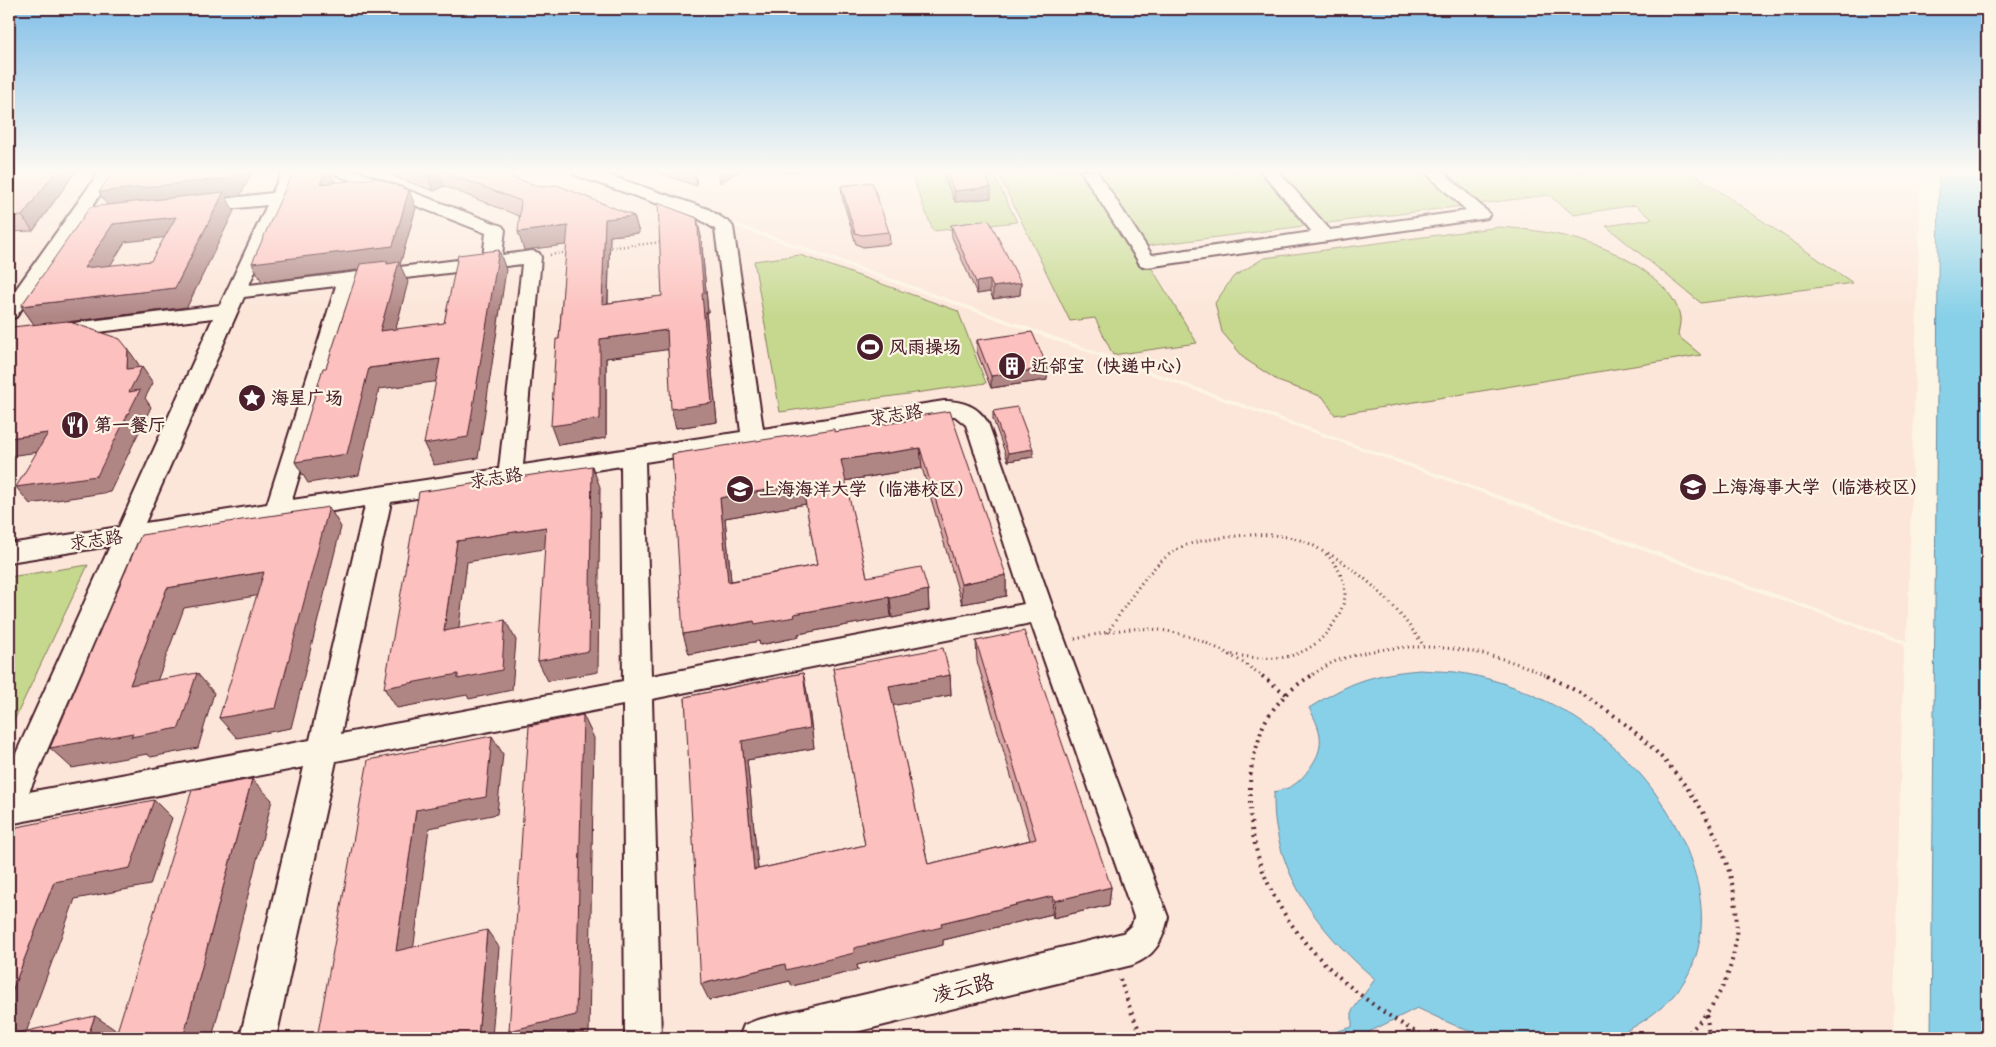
<svg xmlns="http://www.w3.org/2000/svg" width="1996" height="1047" viewBox="0 0 1996 1047" font-family="Itim,'LXGW WenKai TC',sans-serif">
	<rect width="100%" height="100%" fill="#fcf5e5"/>
	<filter id="ink" filterUnits="userSpaceOnUse"><feTurbulence type="fractalNoise" baseFrequency=".02" numOctaves="2"/><feDisplacementMap in="SourceGraphic" scale="10" xChannelSelector="R" yChannelSelector="G"/><feConvolveMatrix kernelMatrix="1 2 1 2 8 2 1 2 1" color-interpolation-filters="sRGB"/></filter>
	<g filter="url(#ink)">
		<path fill="#fce5d9" d="M 9,171 L 573,171 L 774,240 L 1904,644 L 1893,1038 L 9,1038 Z
			M 581,171 L 1921,171 L 1907,641 L 778,238 Z"/>
		<path fill="#c5d88e" stroke="#887c5c" d="M 910,171 L 992,171 L 1017,222 L 933,231 Z
			M 997,171 L 1690,171 L 1853,283 L 1701,303 L 1606,226 L 1652,219 L 1635,205 L 1574,215 L 1549,195 L 1139,247 L 1197,343 L 1113,355 L 1095,318 L 1070,321 Z
			M 1499,227 C 1556,231 1616,243 1658,282 C 1668,291 1678,304 1680,317 C 1681,323 1678,331 1678,336 L 1701,355 L 1335,415 L 1323,397 L 1280,382 L 1245,359 L 1222,332 L 1215,303 L 1233,277 L 1264,258 Z
			M 800,255 L 958,311 L 986,383 L 780,412 L 754,261 Z
			M 88,565 L 9,731 L 9,577 Z"/>
		<path fill="#87d0e8" stroke="#6f899c" d="M 1939,171 L 1987,171 L 1987,1038 L 1931,1038 Z
			M 1420,670 C 1432,671 1444,671 1455,672 C 1518,681 1580,713 1625,758 C 1687,818 1741,938 1662,1007 C 1645,1021 1623,1036 1601,1038 C 1588,1040 1574,1038 1562,1038 C 1540,1038 1517,1041 1496,1038 C 1468,1034 1442,1019 1417,1008 L 1357,1038 L 1315,1038 L 1352,1027 L 1352,1011 L 1375,979 C 1328,939 1286,890 1276,826 C 1274,815 1274,803 1274,792 C 1280,790 1287,789 1292,786 C 1299,782 1305,775 1309,769 C 1326,747 1322,731 1309,708 C 1350,682 1372,674 1420,670 Z"/>
		<g fill="none" stroke-linecap="round" stroke-linejoin="round">
			<g stroke="#4a1f2b" stroke-width="4">
				<path id="minor" d="M 100,171 L 116,171 L 87,214 L 115,211 L 121,212 L 124,216 L 121,220 L 79,226 L 16,317 L 9,319 L 9,299 Z
					M 283,171 L 299,171 L 249,285 L 483,257 L 486,233 L 337,175 L 335,171 L 357,171 L 502,226 L 505,230 L 502,255 L 532,251 L 539,253 L 541,257 L 523,465 L 741,432 L 715,229 L 696,217 L 575,175 L 573,171 L 596,171 L 708,209 L 730,223 L 733,227 L 763,429 L 944,401 C 963,401 978,406 988,423 L 1054,611 L 1168,917 C 1163,941 1155,956 1132,965 L 831,1038 L 739,1038 L 744,1025 L 757,1020 L 1123,933 L 1132,925 L 1134,917 L 1031,623 L 652,699 L 661,1038 L 625,1038 L 623,705 L 336,761 L 276,1038 L 240,1038 L 304,767 L 9,824 L 9,769 L 110,546 L 9,562 L 9,544 L 119,527 L 213,318 L 9,343 L 9,331 L 220,305 L 267,205 L 197,212 L 191,211 L 188,207 L 191,203 L 197,202 L 272,193 ZM 522,264 L 499,469 L 292,500 L 356,284 ZM 336,286 L 267,504 L 145,523 L 244,297 ZM 944,415 L 955,416 L 966,425 L 1024,604 L 651,676 L 645,462 ZM 621,466 L 623,681 L 341,734 L 391,502 ZM 365,506 L 310,740 L 29,792 L 137,542 Z
					M 1081,171 L 1097,171 L 1152,255 L 1312,232 L 1261,171 L 1278,171 L 1330,230 L 1467,211 L 1424,171 L 1442,171 L 1490,214 L 1487,218 L 1481,219 L 1147,267 L 1140,265 L 1138,261 Z"/>
			</g>
			<path stroke="#4a1f2b" stroke-width="2.5" stroke-dasharray="1 3" stroke-linecap="butt" d="M 607,248 L 663,242
				M 550,255 L 568,252"/>
			<path stroke="#4a1f2b" stroke-width="3" stroke-dasharray="1 4" stroke-linecap="butt" d="M 1328,553 C 1368,577 1397,606 1423,645
				M 1107,633 C 1126,606 1144,573 1171,553 C 1189,540 1215,539 1237,536 C 1274,532 1322,535 1340,573 C 1349,593 1345,605 1334,623 C 1323,640 1307,653 1286,657 C 1267,660 1247,657 1229,654
				M 1075,639 C 1090,636 1105,632 1121,630 C 1175,623 1221,646 1264,677
				M 1309,677 C 1317,672 1326,665 1336,661 C 1404,636 1485,646 1550,677"/>
			<path stroke="#4a1f2b" stroke-width="4" stroke-dasharray="2 5" stroke-linecap="butt" d="M 1262,676 L 1286,694
				M 1311,676 C 1293,686 1277,702 1266,720 C 1261,728 1259,740 1256,749 C 1249,771 1250,783 1250,805 C 1253,912 1338,989 1426,1038
				M 1547,676 C 1584,693 1617,715 1647,743 C 1730,820 1781,952 1683,1038
				M 1120,979 L 1132,1014 L 1143,1038
				M 1707,1015 L 1709,1038"/>
			<use href="#minor" fill="#fcf5e5" fill-rule="evenodd"/>
		</g>
		<path fill="#d9a5a3" stroke="#4a1f2b" fill-rule="evenodd" d="M 9,171 L 76,171 L 33,231 L 9,232 Z
			M 392,171 L 493,171 L 541,187 L 634,216 L 639,233 L 610,236 L 608,303 L 662,296 L 701,236 L 708,312 L 706,312 L 717,422 L 676,428 L 668,349 L 606,358 L 606,438 L 558,445 L 559,339 L 567,244 L 524,250 L 519,216 L 444,186 L 434,191 L 395,177 Z
			M 652,171 L 695,171 L 697,186 Z
			M 942,171 L 984,171 L 991,198 L 955,202 Z
			M 841,186 L 889,232 L 890,244 L 863,247 L 856,244 L 842,197 Z
			M 951,225 L 1021,283 L 1020,295 L 993,299 L 990,292 L 977,294 L 952,237 Z
			M 977,340 L 1047,380 L 991,388 L 977,352 Z
			M 993,411 L 1033,457 L 1008,461 L 993,419 Z
			M 911,417 L 1006,575 L 1006,596 L 962,604 L 922,468 L 845,481 L 867,577 L 928,590 L 929,610 L 892,618 L 891,617 L 798,634 L 799,637 L 760,645 L 759,641 L 689,654 L 672,454 L 834,432 L 911,420 ZM 806,504 L 817,565 L 731,581 L 725,518 Z
			M 976,641 L 1111,887 L 1109,905 L 1053,918 L 1052,914 L 943,940 L 943,945 L 857,965 L 858,970 L 792,986 L 790,981 L 709,1000 L 685,697 L 803,673 L 807,693 L 814,748 L 747,760 L 758,869 L 865,845 L 833,668 L 950,675 L 951,695 L 893,705 L 928,864 L 1030,840 L 977,661 Z"/>
		<path fill="#b08685" stroke="#4a1f2b" d="M 56,171 L 76,171 L 33,231 L 22,216 Z
			M 234,171 L 253,171 L 240,196 L 226,197 L 234,211 L 187,307 L 35,326 L 21,306 L 175,288 L 221,198 L 110,210 L 99,192 Z
			M 326,171 L 330,171 L 336,183 L 320,184 Z
			M 434,171 L 438,171 L 444,186 L 434,191 L 427,174 Z
			M 693,171 L 695,171 L 697,186 Z
			M 718,171 L 740,171 L 720,183 Z
			M 782,171 L 800,171 L 782,173 Z
			M 991,187 L 991,198 L 955,202 L 954,191 Z
			M 409,190 L 416,208 L 400,265 L 408,282 L 390,351 L 380,331 L 388,266 L 262,282 L 252,263 Z
			M 634,216 L 639,233 L 610,236 L 607,322 L 602,304 L 605,219 Z
			M 176,217 L 187,235 L 125,242 L 97,287 L 84,268 L 113,224 Z
			M 697,218 L 701,236 L 708,312 L 706,312 L 717,422 L 676,428 L 671,409 L 702,294 Z
			M 568,226 L 574,244 L 524,250 L 518,232 Z
			M 499,250 L 506,270 L 478,458 L 434,465 L 424,444 Z
			M 990,280 L 990,292 L 977,294 L 976,282 Z
			M 1021,283 L 1020,295 L 993,299 L 993,287 Z
			M 667,330 L 672,349 L 606,358 L 606,438 L 558,445 L 551,426 L 600,339 Z
			M 128,349 L 139,365 L 139,372 L 142,367 L 153,383 L 145,398 L 151,407 L 110,492 L 30,504 L 16,487 L 129,392 L 127,369 Z
			M 440,359 L 449,380 L 379,389 L 359,475 L 308,483 L 295,462 L 369,368 Z
			M 1048,368 L 1047,380 L 991,388 L 991,376 Z
			M 48,433 L 61,449 L 9,456 L 9,438 Z
			M 920,448 L 922,468 L 844,481 L 841,460 Z
			M 1033,449 L 1033,457 L 1008,461 L 1008,453 Z
			M 592,466 L 600,487 L 598,672 L 548,681 L 538,661 Z
			M 802,484 L 806,504 L 725,518 L 733,602 L 728,582 L 720,498 Z
			M 329,507 L 341,527 L 291,728 L 237,738 L 219,718 Z
			M 546,527 L 555,547 L 467,562 L 456,651 L 444,631 L 457,541 Z
			M 264,572 L 279,592 L 184,608 L 148,706 L 130,685 L 167,588 Z
			M 1006,575 L 1006,596 L 962,604 L 961,584 Z
			M 928,590 L 929,610 L 892,618 L 890,598 Z
			M 889,597 L 891,617 L 798,634 L 799,637 L 760,645 L 759,641 L 689,654 L 683,634 Z
			M 505,620 L 516,640 L 512,690 L 469,699 L 467,695 L 397,708 L 384,688 Z
			M 197,673 L 214,693 L 198,748 L 151,757 L 147,754 L 72,768 L 50,748 Z
			M 803,673 L 807,693 L 814,748 L 747,760 L 760,888 L 754,870 L 742,741 Z
			M 950,675 L 951,695 L 891,706 L 889,686 Z
			M 583,715 L 594,738 L 589,1034 L 570,1038 L 515,1038 L 509,1031 Z
			M 492,736 L 503,754 L 497,814 L 429,828 L 411,967 L 396,951 L 416,810 Z
			M 252,779 L 272,800 L 212,1038 L 183,1038 Z
			M 154,800 L 172,818 L 150,885 L 75,899 L 24,1038 L 9,1038 L 9,999 L 54,882 Z
			M 1111,887 L 1109,905 L 1053,918 L 1055,901 Z
			M 1053,896 L 1052,914 L 943,940 L 943,945 L 857,965 L 858,970 L 792,986 L 790,981 L 709,1000 L 701,984 L 785,964 L 941,923 Z
			M 487,930 L 499,947 L 492,1038 L 478,1038 Z
			M 95,1016 L 117,1031 L 115,1038 L 87,1038 Z"/>
		<path fill="#fcc0be" stroke="#4a1f2b" fill-rule="evenodd" d="M 9,171 L 56,171 L 22,216 L 9,217 Z
			M 113,171 L 234,171 L 230,178 L 99,192 Z
			M 293,171 L 326,171 L 320,184 L 377,178 L 409,190 L 393,246 L 252,263 Z
			M 418,171 L 434,171 L 427,174 Z
			M 441,171 L 493,171 L 541,187 L 557,185 L 634,216 L 605,219 L 602,304 L 662,296 L 658,203 L 697,218 L 704,293 L 702,294 L 712,403 L 671,409 L 667,330 L 600,339 L 600,419 L 551,426 L 556,339 L 559,339 L 568,226 L 518,232 L 521,201 Z
			M 946,171 L 984,171 L 991,187 L 954,191 Z
			M 872,182 L 889,232 L 862,235 L 855,233 L 841,186 Z
			M 224,192 L 175,288 L 21,306 L 90,207 ZM 176,217 L 151,261 L 84,268 L 113,224 Z
			M 989,220 L 1021,283 L 993,287 L 990,280 L 976,282 L 951,225 Z
			M 499,250 L 468,437 L 424,444 L 440,359 L 369,368 L 347,454 L 295,462 L 323,368 L 326,368 L 360,264 L 387,261 L 387,264 L 399,262 L 380,331 L 444,323 L 458,255 Z
			M 67,321 L 120,339 L 128,349 L 127,369 L 142,367 L 129,392 L 140,390 L 97,476 L 16,487 L 48,433 L 9,438 L 9,332 L 12,327 Z
			M 1032,332 L 1048,368 L 991,376 L 977,340 Z
			M 1017,407 L 1033,449 L 1008,453 L 993,411 Z
			M 950,411 L 1006,575 L 961,584 L 920,448 L 841,460 L 867,577 L 921,567 L 928,590 L 890,598 L 889,597 L 794,614 L 795,617 L 755,624 L 754,621 L 683,634 L 672,454 L 834,429 L 834,432 L 912,420 L 911,417 ZM 802,484 L 817,565 L 728,582 L 720,498 Z
			M 592,466 L 589,651 L 538,661 L 546,527 L 457,541 L 444,631 L 505,620 L 502,670 L 458,679 L 458,674 L 384,688 L 419,492 Z
			M 329,507 L 276,708 L 219,718 L 264,572 L 167,588 L 130,685 L 197,673 L 179,728 L 131,737 L 133,733 L 50,748 L 141,535 Z
			M 1024,631 L 1111,887 L 1055,901 L 1053,896 L 941,923 L 942,927 L 854,948 L 854,953 L 786,970 L 785,964 L 701,984 L 685,697 L 803,673 L 810,728 L 742,741 L 754,870 L 865,845 L 833,668 L 943,648 L 950,675 L 889,686 L 928,864 L 1036,839 L 976,641 Z
			M 583,715 L 576,1015 L 509,1031 L 529,726 Z
			M 492,736 L 486,797 L 416,810 L 396,951 L 487,930 L 478,1038 L 317,1038 L 368,760 Z
			M 252,779 L 183,1038 L 115,1038 L 192,790 Z
			M 154,800 L 130,868 L 54,882 L 9,999 L 9,847 L 17,827 Z
			M 95,1016 L 87,1038 L 9,1038 L 9,1035 Z"/>
	</g>
	<linearGradient id="sky" x2="0" y2="1"><stop stop-color="#81bfe8"/><stop offset="0.54" stop-color="#fefaf3"/><stop offset="1" stop-color="#fefaf3" stop-opacity="0"/></linearGradient>
	<rect width="1996" height="317" fill="url(#sky)"/>
	<defs>
		<g id="stadium-disc" transform="scale(1.4375)"><circle r="9.5" fill="#4a1f2b" stroke="#fcf5e5"/><path d="M0-5a6.5 5 0 1 0 0 10a6.5 5 0 1 0 0-10ZM-3.5-1.8h7v3.6h-7Z" fill="#fff"/></g>
		<g id="building-disc" transform="scale(1.4375)"><circle r="9.5" fill="#4a1f2b" stroke="#fcf5e5"/><path d="M-4-6H4V6H1V3H-1V6H-4ZM-2.5-4.3h1.7v1.8h-1.7ZM.8-4.3h1.7v1.8H.8ZM-2.5-1h1.7V.8h-1.7ZM.8-1h1.7V.8H.8Z" fill="#fff"/></g>
		<g id="sight-disc" transform="scale(1.4375)"><circle r="9.5" fill="#4a1f2b" stroke="#fcf5e5"/><path d="M0-6L1.8-2.2L6-1.7L2.9 1.2L3.7 5.4L0 3.3L-3.7 5.4L-2.9 1.2L-6-1.7L-1.8-2.2Z" fill="#fff"/></g>
		<g id="restaurant-disc" transform="scale(1.4375)"><circle r="9.5" fill="#4a1f2b" stroke="#fcf5e5"/><path d="M-5-6h1v4h1v-4h1v4h1v-4h1v5L-1.5 .5V6h-2V.5L-5-1ZM5-6V6H3V1.5H1.5Q1.5-4 5-6Z" fill="#fff"/></g>
		<g id="university-disc" transform="scale(1.4375)"><circle r="9.5" fill="#4a1f2b" stroke="#fcf5e5"/><path d="M0-5L7-2L0 1L-7-2ZM-4 1L0 2.5L4 1V4Q0 6-4 4Z" fill="#fff"/></g>
	</defs>
	<g fill-rule="evenodd">
		<use href="#stadium-disc" x="870" y="347"/>
		<use href="#building-disc" x="1012" y="366"/>
		<use href="#sight-disc" x="252" y="398"/>
		<use href="#restaurant-disc" x="75" y="425"/>
		<use href="#university-disc" x="1693" y="487"/>
		<use href="#university-disc" x="740" y="489"/>
	</g>
	<g text-anchor="middle" dominant-baseline="central" stroke-width="4.5" stroke-linejoin="round" paint-order="stroke">
		<g font-size="18" font-weight="bold" fill="#4a1f2b" stroke="#fcf5e5" text-anchor="start">
			<text x="889" y="347">风雨操场</text>
			<text x="1031" y="366">近邻宝（快递中心）</text>
			<text x="271" y="398">海星广场</text>
			<text x="94" y="425">第一餐厅</text>
			<text x="1712" y="487">上海海事大学（临港校区）</text>
			<text x="759" y="489">上海海洋大学（临港校区）</text>
		</g>
		<g font-size="18" fill="#4a1f2b" stroke="#fcf5e5">
			<text transform="translate(896 415) rotate(-9)">求志路</text>
			<text transform="translate(496 478) rotate(-9)">求志路</text>
			<text transform="translate(96 540) rotate(-8)">求志路</text>
		</g>
		<g font-size="21" fill="#4a1f2b" stroke="#fcf5e5">
			<text transform="translate(963 988) rotate(-14)">凌云路</text>
		</g>
	</g>
	<rect width="1996" height="1047" fill="none" stroke="#fcf5e5" stroke-width="30"/>
	<rect x="15" y="15" width="1966" height="1017" fill="none" stroke="#4a1f2b" stroke-width="2" filter="url(#ink)"/>
</svg>
